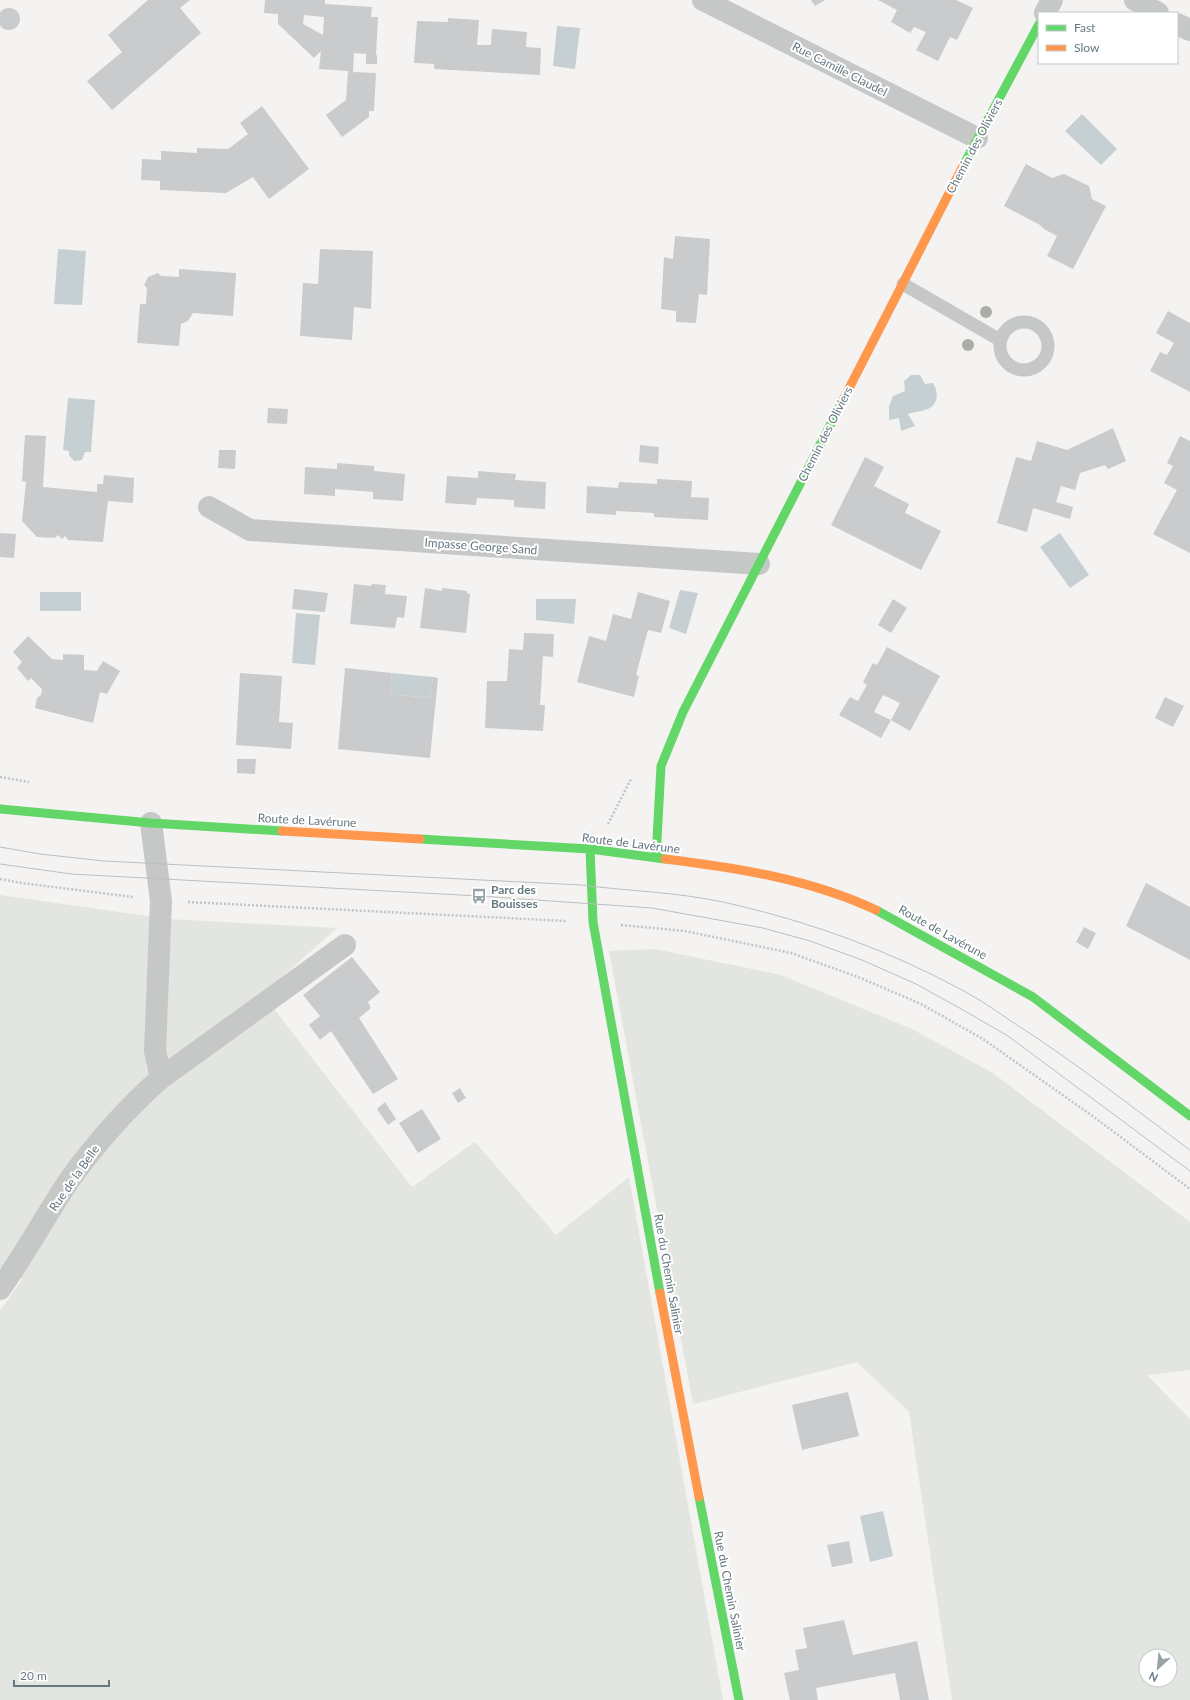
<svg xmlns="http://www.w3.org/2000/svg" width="1190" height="1700" viewBox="0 0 1190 1700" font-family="Lato,sans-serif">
	<rect width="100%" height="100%" fill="#f4f3f2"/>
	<path fill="#e3e5e0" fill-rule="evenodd" d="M 0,895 L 168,919 L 337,928 L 264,993 L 278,1014 L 412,1187 L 475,1142 L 556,1235 L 629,1177 L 723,1700 L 0,1700 L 0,1311 L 22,1279 L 0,1268 Z
		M 655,949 L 781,975 L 912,1029 L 993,1073 L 1190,1222 L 1190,1370 L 1147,1375 L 1190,1419 L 1190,1700 L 952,1700 L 909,1412 L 857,1362 L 693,1404 L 609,951 ZM 1146,1656 L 1170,1656 L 1170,1680 L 1146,1680 Z"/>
	<path fill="#c6d0d2" d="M 557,26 L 580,28 L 575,69 L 553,66 Z
		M 1082,114 L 1117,149 L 1101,165 L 1065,131 Z
		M 58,249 L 86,251 L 82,305 L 54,304 Z
		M 911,375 L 920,375 L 925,384 L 933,383 C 938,391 939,402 930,408 C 925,411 914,412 908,414 L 915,426 L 901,431 L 899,418 L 889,420 L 889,406 L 893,396 L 905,391 L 904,381 Z
		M 68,398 L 95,400 L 91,452 L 85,452 L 82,460 L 74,461 L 69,455 L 69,451 L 63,450 Z
		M 1060,533 L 1089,575 L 1070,588 L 1040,547 Z
		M 680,590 L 698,593 L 686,634 L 669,628 Z
		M 40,592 L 81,592 L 81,611 L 40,611 Z
		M 536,599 L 576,599 L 574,624 L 536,620 Z
		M 296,613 L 320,615 L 315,665 L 292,663 Z
		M 392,673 L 433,677 L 430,698 L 390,694 Z
		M 883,1511 L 893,1556 L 870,1562 L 860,1516 Z"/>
	<path fill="#cacbcc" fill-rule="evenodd" d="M 148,0 L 190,0 L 180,8 L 201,33 L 112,110 L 87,81 L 122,52 L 108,35 Z
		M 265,0 L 325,0 L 325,4 L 372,7 L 371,17 L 378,17 L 376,55 L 377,55 L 377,64 L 366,64 L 366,54 L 354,53 L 353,72 L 376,73 L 374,111 L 369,111 L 369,117 L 342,137 L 326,115 L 346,100 L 348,71 L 319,69 L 321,51 L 314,58 L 278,24 L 278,14 L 264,13 ZM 304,15 L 324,17 L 323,35 L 303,24 Z
		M 811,0 L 825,0 L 815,6 Z
		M 878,0 L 956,0 L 973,8 L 957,40 L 950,37 L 938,61 L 916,50 L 926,32 L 914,27 L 910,33 L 891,22 L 897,10 Z
		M-2 19a11 11 0 1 1 22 0a11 11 0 1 1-22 0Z
		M 448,18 L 479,20 L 477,45 L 491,45 L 492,29 L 527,32 L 526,47 L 541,48 L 540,75 L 434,69 L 434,64 L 414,63 L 417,21 L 448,22 Z
		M 262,106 L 309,169 L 269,199 L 253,177 L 226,193 L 160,190 L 160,181 L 141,180 L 142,159 L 161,160 L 161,151 L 197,153 L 197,148 L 228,149 L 248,134 L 240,123 Z
		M 1026,164 L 1052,178 L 1064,174 L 1089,186 L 1092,199 L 1106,206 L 1073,269 L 1047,256 L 1057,236 L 1044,229 L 1040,225 L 1004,206 Z
		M 675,236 L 710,239 L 707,295 L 699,294 L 696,323 L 676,322 L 676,311 L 661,309 L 664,257 L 673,259 Z
		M 320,249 L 373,251 L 371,309 L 354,307 L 352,340 L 300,336 L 303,283 L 318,284 Z
		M 179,269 L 236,273 L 233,316 L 193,313 L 188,321 L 181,324 L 179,346 L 137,343 L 140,304 L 146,304 L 147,288 L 144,285 L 148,277 L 158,273 L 161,276 L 179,277 Z
		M 1168,311 L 1190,323 L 1190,392 L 1150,371 L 1160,352 L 1167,355 L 1174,343 L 1156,333 Z
		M 268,408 L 288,409 L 287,424 L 267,423 Z
		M 1113,428 L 1126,461 L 1108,469 L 1105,465 L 1080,473 L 1075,490 L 1061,486 L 1056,502 L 1073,507 L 1070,519 L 1033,508 L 1027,532 L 997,523 L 1016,457 L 1031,461 L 1037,441 L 1067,450 Z
		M 25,435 L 46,436 L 43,487 L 97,492 L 97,484 L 103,484 L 104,475 L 134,478 L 133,503 L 108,501 L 103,542 L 68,540 L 65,536 L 62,539 L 58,535 L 55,538 L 37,537 L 22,521 L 26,482 L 22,481 Z
		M 1180,436 L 1190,441 L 1190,553 L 1153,534 L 1177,490 L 1164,483 L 1173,466 L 1167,463 Z
		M 640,445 L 659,447 L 658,464 L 639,462 Z
		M 219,450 L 236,450 L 235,469 L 218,468 Z
		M 865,457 L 884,467 L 874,486 L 909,504 L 905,513 L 941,531 L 921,570 L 831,525 Z
		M 337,463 L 374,466 L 374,471 L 405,474 L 403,501 L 373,499 L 373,492 L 335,489 L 335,496 L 304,494 L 305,467 L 337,469 Z
		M 478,471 L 516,474 L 515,480 L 546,482 L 545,509 L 514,507 L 514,500 L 495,499 L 477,498 L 476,505 L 445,503 L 447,476 L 478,478 Z
		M 657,479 L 692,481 L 691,497 L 709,498 L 708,520 L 654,517 L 654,513 L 616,511 L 616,515 L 586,513 L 587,486 L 618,488 L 619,482 L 657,484 Z
		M 0,533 L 16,534 L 14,558 L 0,557 Z
		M 354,584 L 371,586 L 372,584 L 386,585 L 385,594 L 407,596 L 404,618 L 397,617 L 395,628 L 350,624 Z
		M 425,588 L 442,591 L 442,588 L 467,591 L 467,593 L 470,594 L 466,633 L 420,628 Z
		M 294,589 L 328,593 L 325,612 L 292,609 Z
		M 638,592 L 670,601 L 661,633 L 648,630 L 636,675 L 639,676 L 634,697 L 577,682 L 589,636 L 606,641 L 613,614 L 631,619 Z
		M 893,599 L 907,608 L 891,633 L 878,625 Z
		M 524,633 L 554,634 L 553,657 L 543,656 L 540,705 L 545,705 L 543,731 L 485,728 L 487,681 L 507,681 L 509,649 L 523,650 Z
		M 28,636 L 52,659 L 63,660 L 63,654 L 84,655 L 84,670 L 97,671 L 103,661 L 120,671 L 107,694 L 100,692 L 93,723 L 35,708 L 37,698 L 41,695 L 42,689 L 31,678 L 28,681 L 17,668 L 22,662 L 13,652 Z
		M 887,647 L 940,676 L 910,731 L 891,720 L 900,703 L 883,695 L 874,712 L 891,720 L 881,738 L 839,715 L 850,697 L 858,701 L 867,685 L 863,682 L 873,663 L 877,665 Z
		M 345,668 L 392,673 L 390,694 L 430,698 L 433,677 L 438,678 L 430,758 L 338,749 Z
		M 240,673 L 282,676 L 279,722 L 293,723 L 291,749 L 236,745 Z
		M 1165,697 L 1184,706 L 1173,727 L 1155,718 Z
		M 237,759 L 256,759 L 255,774 L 237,773 Z
		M 1146,883 L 1190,907 L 1190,960 L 1126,926 Z
		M 1084,927 L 1096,933 L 1088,949 L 1076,942 Z
		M 352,957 L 380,992 L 368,1002 L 371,1008 L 359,1018 L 398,1079 L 373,1094 L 331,1031 L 320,1040 L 309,1025 L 320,1016 L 303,995 Z
		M 460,1088 L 466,1098 L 458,1103 L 452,1093 Z
		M 385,1102 L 396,1119 L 388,1125 L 377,1109 Z
		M 422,1109 L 441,1139 L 418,1153 L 399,1123 Z
		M 848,1392 L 859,1436 L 802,1450 L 792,1405 Z
		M 849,1541 L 853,1563 L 832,1567 L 827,1545 Z
		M 844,1620 L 853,1655 L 917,1641 L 929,1700 L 900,1700 L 895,1673 L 816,1688 L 818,1700 L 790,1700 L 784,1673 L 799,1670 L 795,1650 L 807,1648 L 803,1628 Z"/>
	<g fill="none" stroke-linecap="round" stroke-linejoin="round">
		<path stroke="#c3c4c5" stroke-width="2.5" stroke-dasharray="2 2" stroke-linecap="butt" d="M 0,777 L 29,782
			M 608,824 L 631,779
			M 0,879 L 22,883 L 133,897
			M 188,902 L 566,921
			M 621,925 L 685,931 L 791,953 L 858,977 L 921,1004 L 983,1039 L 1094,1117 L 1190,1189"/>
		<path stroke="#c6c8c8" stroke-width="13" d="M 903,284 L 1000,340
			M1000 346a24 24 0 1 1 48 0a24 24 0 1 1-48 0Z"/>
		<path stroke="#c6c8c8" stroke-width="22" d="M 703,0 L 977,138
			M 1135,0 L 1158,13
			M 1045,13 L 1052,0
			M 1177,24 L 1190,30
			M 209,507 L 250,530 L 759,564
			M 161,1078 L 345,945
			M 0,1289 C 25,1254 46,1215 70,1179 C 97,1142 127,1108 161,1078 L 155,1051 L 161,901 L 151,823"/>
		<path stroke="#63d668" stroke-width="9" d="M 964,164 L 1039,24
			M 0,809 L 151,823 L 282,831
			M 420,839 L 590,849 L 665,859
			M 590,849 L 593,922 L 660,1293
			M 656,858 L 661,766 L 683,712 L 842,402
			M 876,910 L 1033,997 L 1190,1116
			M 699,1497 L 739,1700"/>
		<path stroke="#ff974d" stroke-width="9" d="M 842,402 L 964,164
			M 282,831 L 420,839
			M 665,859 C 738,868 810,879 876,910
			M 660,1293 L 699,1497"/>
		<path stroke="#bcbebf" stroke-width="1" d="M 0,847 L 40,854 L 104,861 L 581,885 C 628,891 676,892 723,902 C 809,921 894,952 971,995 C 985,1003 999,1013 1014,1023 C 1075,1062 1132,1107 1190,1150
			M 0,864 L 71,874 L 479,896 L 652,908 L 763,928 L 810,941 L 862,960 L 916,984 L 956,1006 L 1008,1036 L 1190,1171"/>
	</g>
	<g fill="#a9afa4">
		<circle cx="986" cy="312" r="6"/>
		<circle cx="968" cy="345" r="6"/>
	</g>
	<defs>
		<g id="bus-bare" transform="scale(1.2)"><path d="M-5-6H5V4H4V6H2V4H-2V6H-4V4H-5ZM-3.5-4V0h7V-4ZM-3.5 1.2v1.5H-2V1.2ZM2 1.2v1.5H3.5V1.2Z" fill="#97a3a8" stroke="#fff" stroke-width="2.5" paint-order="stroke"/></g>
	</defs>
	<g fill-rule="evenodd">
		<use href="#bus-bare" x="479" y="896"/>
	</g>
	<g text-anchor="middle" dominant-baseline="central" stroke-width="4" stroke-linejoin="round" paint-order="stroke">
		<g font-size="12" fill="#657880" stroke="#fff">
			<text transform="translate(840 69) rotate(27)">Rue Camille Claudel</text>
			<text transform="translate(974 146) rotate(-62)">Chemin des Oliviers</text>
			<text transform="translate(825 434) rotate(-63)">Chemin des Oliviers</text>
			<text transform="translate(481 546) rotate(4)">Impasse George Sand</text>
			<text transform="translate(307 820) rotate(3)">Route de Lavérune</text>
			<text transform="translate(631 843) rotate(7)">Route de Lavérune</text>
			<text transform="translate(943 932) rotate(29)">Route de Lavérune</text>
			<text transform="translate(74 1178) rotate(-55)">Rue de la Belle</text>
			<text transform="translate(669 1274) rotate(80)">Rue du Chemin Salinier</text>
			<text transform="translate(730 1591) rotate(79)">Rue du Chemin Salinier</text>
		</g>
		<g font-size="12" font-weight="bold" fill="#657880" stroke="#fff" text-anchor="start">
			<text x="491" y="889">Parc des<tspan x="491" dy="14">Bouisses</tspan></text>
		</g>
	</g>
	<rect x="1038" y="12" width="140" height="52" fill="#ffffff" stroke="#c1c9cc"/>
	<rect x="1046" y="25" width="20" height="6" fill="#63d668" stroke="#c1c9cc"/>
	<text x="1074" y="32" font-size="12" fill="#657880">Fast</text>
	<rect x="1046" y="45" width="20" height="6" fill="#ff974d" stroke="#c1c9cc"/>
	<text x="1074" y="52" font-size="12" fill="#657880">Slow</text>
	<g transform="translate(1158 1668) rotate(207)"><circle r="19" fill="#ffffff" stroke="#c1c9cc"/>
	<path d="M0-3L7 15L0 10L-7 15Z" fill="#97a3a8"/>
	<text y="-6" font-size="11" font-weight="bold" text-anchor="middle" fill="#657880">N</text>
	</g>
	<path d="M14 1680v6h95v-6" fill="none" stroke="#657880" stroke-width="2"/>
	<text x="20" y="1680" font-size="12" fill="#657880" stroke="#ffffff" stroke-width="3" paint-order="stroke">20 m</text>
</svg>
